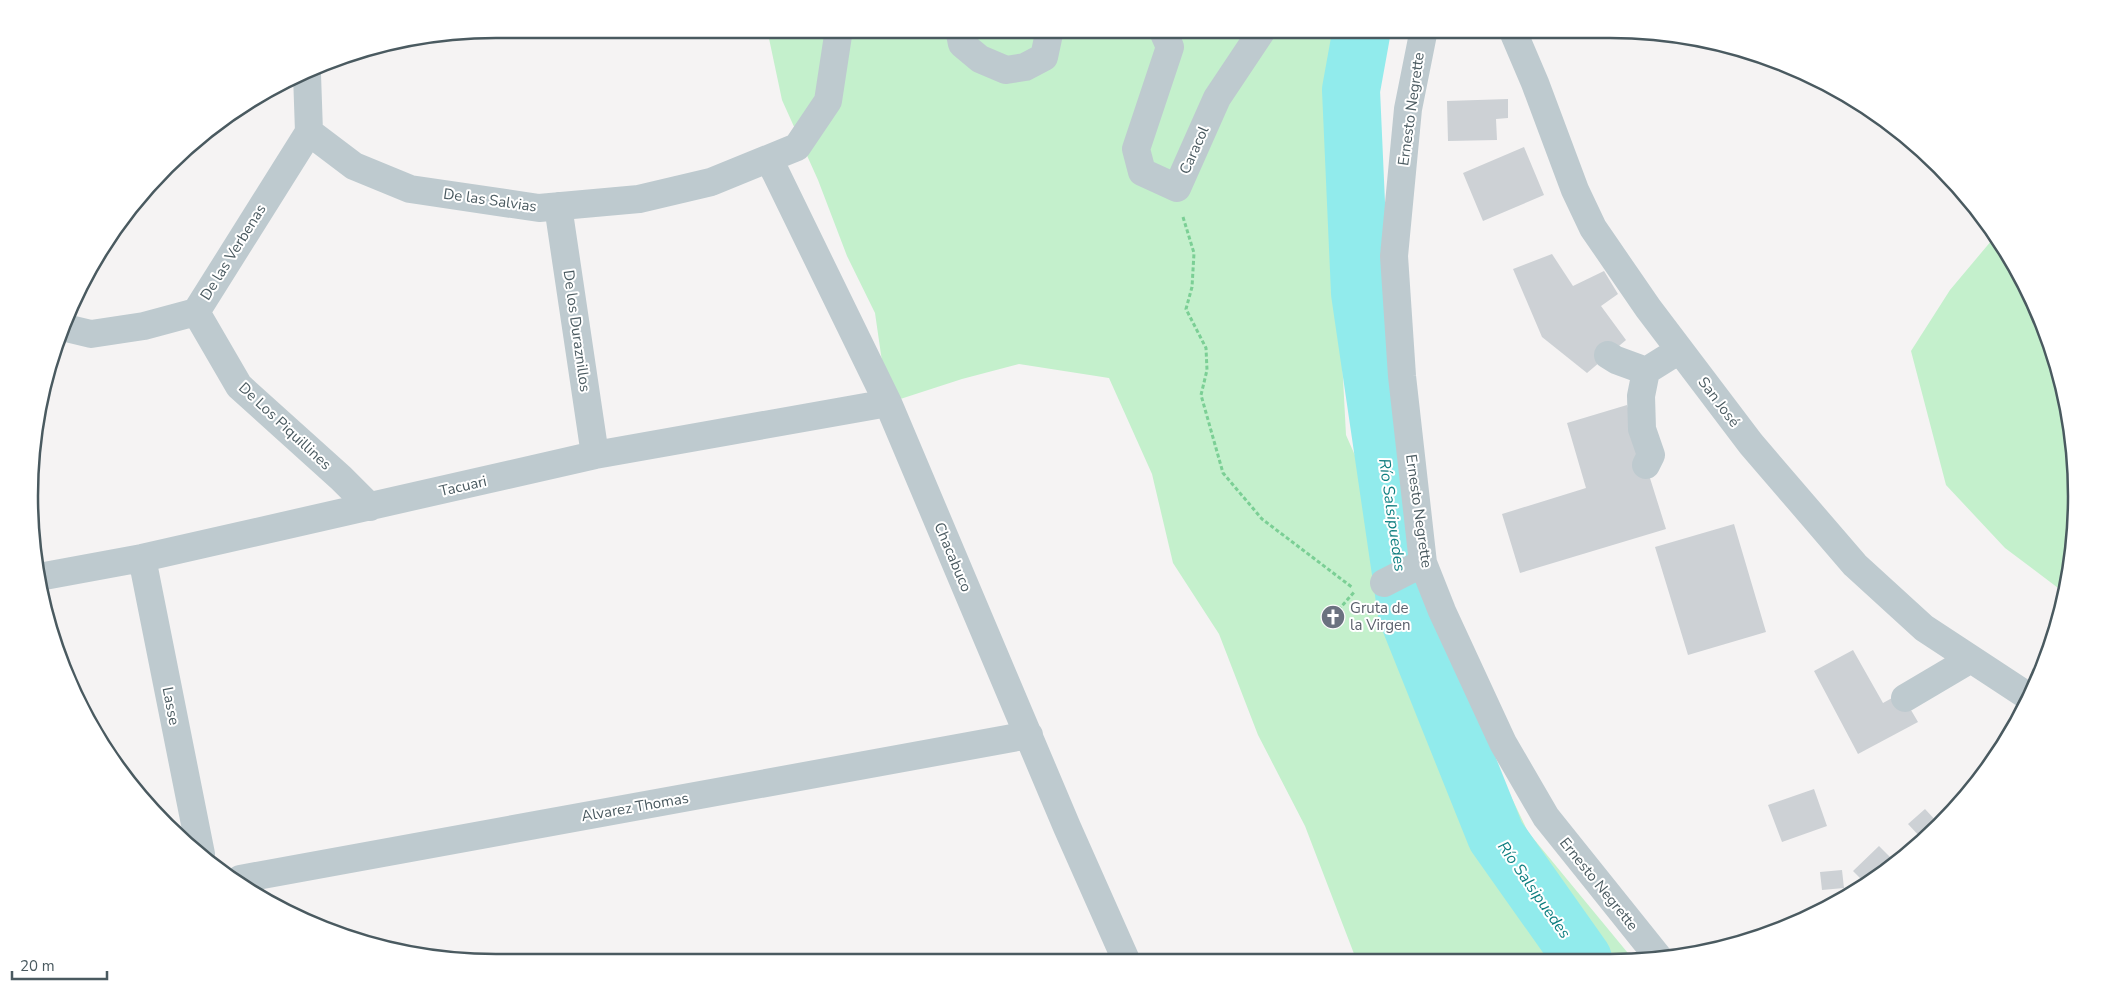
<svg xmlns="http://www.w3.org/2000/svg" width="2106" height="991" viewBox="0 0 2106 991" font-family="'Nunito Sans',sans-serif">
	<rect width="100%" height="100%" fill="#f5f3f3"/>
	<path fill="#c4f0cc" d="M 767,29 L 1341,29 L 1331,151 L 1346,435 L 1440,648 L 1528,832 L 1632,958 L 1356,959 L 1305,826 L 1258,735 L 1219,634 L 1173,563 L 1152,474 L 1109,378 L 1019,364 L 962,379 L 888,403 L 875,313 L 847,256 L 818,180 L 782,100 Z
		M 1997,234 L 2042,317 L 2068,405 L 2077,496 L 2066,594 L 2005,548 L 1946,485 L 1911,351 L 1950,290 Z"/>
	<g fill="none" stroke-linecap="round" stroke-linejoin="round">
		<path stroke="#91ebec" stroke-width="58" d="M 1362,29 L 1351,90 L 1360,293 L 1407,614 L 1496,836 L 1583,959"/>
	</g>
	<path fill="#cdd1d5" d="M 1508,99 L 1508,118 L 1496,119 L 1497,140 L 1448,141 L 1447,101 Z
		M 1524,147 L 1544,195 L 1483,221 L 1463,173 Z
		M 1552,254 L 1573,286 L 1604,271 L 1618,294 L 1601,306 L 1626,340 L 1587,373 L 1542,337 L 1513,269 Z
		M 1627,405 L 1666,529 L 1520,573 L 1502,514 L 1586,488 L 1567,423 Z
		M 1734,524 L 1766,632 L 1688,655 L 1655,547 Z
		M 1853,650 L 1883,703 L 1901,693 L 1918,722 L 1858,754 L 1814,671 Z
		M 1814,789 L 1827,826 L 1782,842 L 1768,805 Z
		M 1925,809 L 1938,823 L 1922,839 L 1908,824 Z
		M 1879,846 L 1897,864 L 1865,883 L 1853,871 Z
		M 1842,870 L 1844,888 L 1822,890 L 1820,872 Z"/>
	<g fill="none" stroke-linecap="round" stroke-linejoin="round">
		<path stroke="#7bcf95" stroke-width="3" stroke-dasharray="4 2.5" stroke-linecap="butt" d="M 1183,217 L 1194,253 L 1192,287 L 1186,309 L 1206,348 L 1207,370 L 1201,395 L 1223,473 L 1262,519 L 1353,588
			M 1334,615 L 1355,591"/>
		<path stroke="#becacf" stroke-width="28" d="M 959,29 L 962,44 L 980,59 L 1006,70 L 1025,67 L 1044,57 L 1050,29
			M 1162,29 L 1170,47 L 1136,149 L 1142,172 L 1177,188 L 1217,98 L 1263,29
			M 1424,29 L 1408,109 L 1394,256 L 1402,376 L 1423,563 L 1442,611 L 1503,743 L 1546,817 L 1659,958
			M 1512,29 L 1535,83 L 1575,190 L 1593,228 L 1648,308 L 1751,444 L 1855,565 L 1924,628 L 2029,697
			M 307,74 L 309,132 L 354,166 L 410,189 L 539,208 L 639,199 L 711,182 L 797,147 L 828,101 L 839,29
			M 769,159 L 888,403 L 1067,827 L 1126,960
			M 558,206 L 595,455
			M 196,312 L 239,386 L 341,478 L 370,507
			M 66,328 L 91,334 L 144,326 L 196,312 L 309,132
			M 1608,355 L 1616,360 L 1646,371
			M 1646,465 L 1651,455 L 1642,429 L 1641,396 L 1646,371 L 1670,356 L 1681,352
			M 142,558 L 201,854
			M 39,577 L 142,558 L 595,455 L 888,403
			M 1384,583 L 1423,563
			M 1905,698 L 1971,659
			M 240,879 L 1029,735"/>
	</g>
	<defs>
		<g id="church-disc" transform="scale(1.25)"><circle r="9.5" fill="#6b7280" stroke="#fff"/><path d="M-1.2-6h2.4v3.5h3.3v2.4h-3.3V6h-2.4V-.1h-3.3v-2.4h3.3Z" fill="#fff"/></g>
	</defs>
	<g fill-rule="evenodd">
		<use href="#church-disc" x="1333" y="617"/>
	</g>
	<g text-anchor="middle" dominant-baseline="central" stroke-width="4" stroke-linejoin="round" paint-order="stroke">
		<g font-size="15" fill="#4a5a60" stroke="#fff">
			<text transform="translate(1411 109) rotate(-82)">Ernesto Negrette</text>
			<text transform="translate(1194 150) rotate(-66)">Caracol</text>
			<text transform="translate(490 200) rotate(8)">De las Salvias</text>
			<text transform="translate(233 252) rotate(-58)">De las Verbenas</text>
			<text transform="translate(577 331) rotate(82)">De los Duraznillos</text>
			<text transform="translate(1719 402) rotate(53)">San José</text>
			<text transform="translate(285 426) rotate(43)">De Los Piquillines</text>
			<text transform="translate(463 486) rotate(-13)">Tacuari</text>
			<text transform="translate(1419 511) rotate(82)">Ernesto Negrette</text>
			<text transform="translate(953 557) rotate(67)">Chacabuco</text>
			<text transform="translate(171 706) rotate(79)">Lasse</text>
			<text transform="translate(635 807) rotate(-10)">Alvarez Thomas</text>
			<text transform="translate(1599 884) rotate(51)">Ernesto Negrette</text>
		</g>
		<g font-size="15" fill="#5b616d" stroke="#fff" text-anchor="start">
			<text x="1350" y="608">Gruta de<tspan x="1350" dy="17">la Virgen</tspan></text>
		</g>
		<g font-size="16" font-style="italic" fill="#0f7f80" stroke="#fff">
			<text transform="translate(1392 515) rotate(82)">Río Salsipuedes</text>
			<text transform="translate(1534 890) rotate(55)">Río Salsipuedes</text>
		</g>
	</g>
	<path d="M0 0H2106V991H0ZM496 38H1610A458 458 0 0 1 2068 496V496A458 458 0 0 1 1610 954H496A458 458 0 0 1 38 496V496A458 458 0 0 1 496 38Z" fill="#fff" fill-rule="evenodd"/>
	<path fill="none" stroke="#4a5a60" stroke-width="2.5" d="M496 38H1610A458 458 0 0 1 2068 496V496A458 458 0 0 1 1610 954H496A458 458 0 0 1 38 496V496A458 458 0 0 1 496 38Z"/>
	<path d="M12 971v8h95v-8" fill="none" stroke="#4a5a60" stroke-width="2.5"/>
	<text x="20" y="971" font-size="15" fill="#4a5a60" stroke="#ffffff" stroke-width="4" paint-order="stroke">20 m</text>
</svg>
